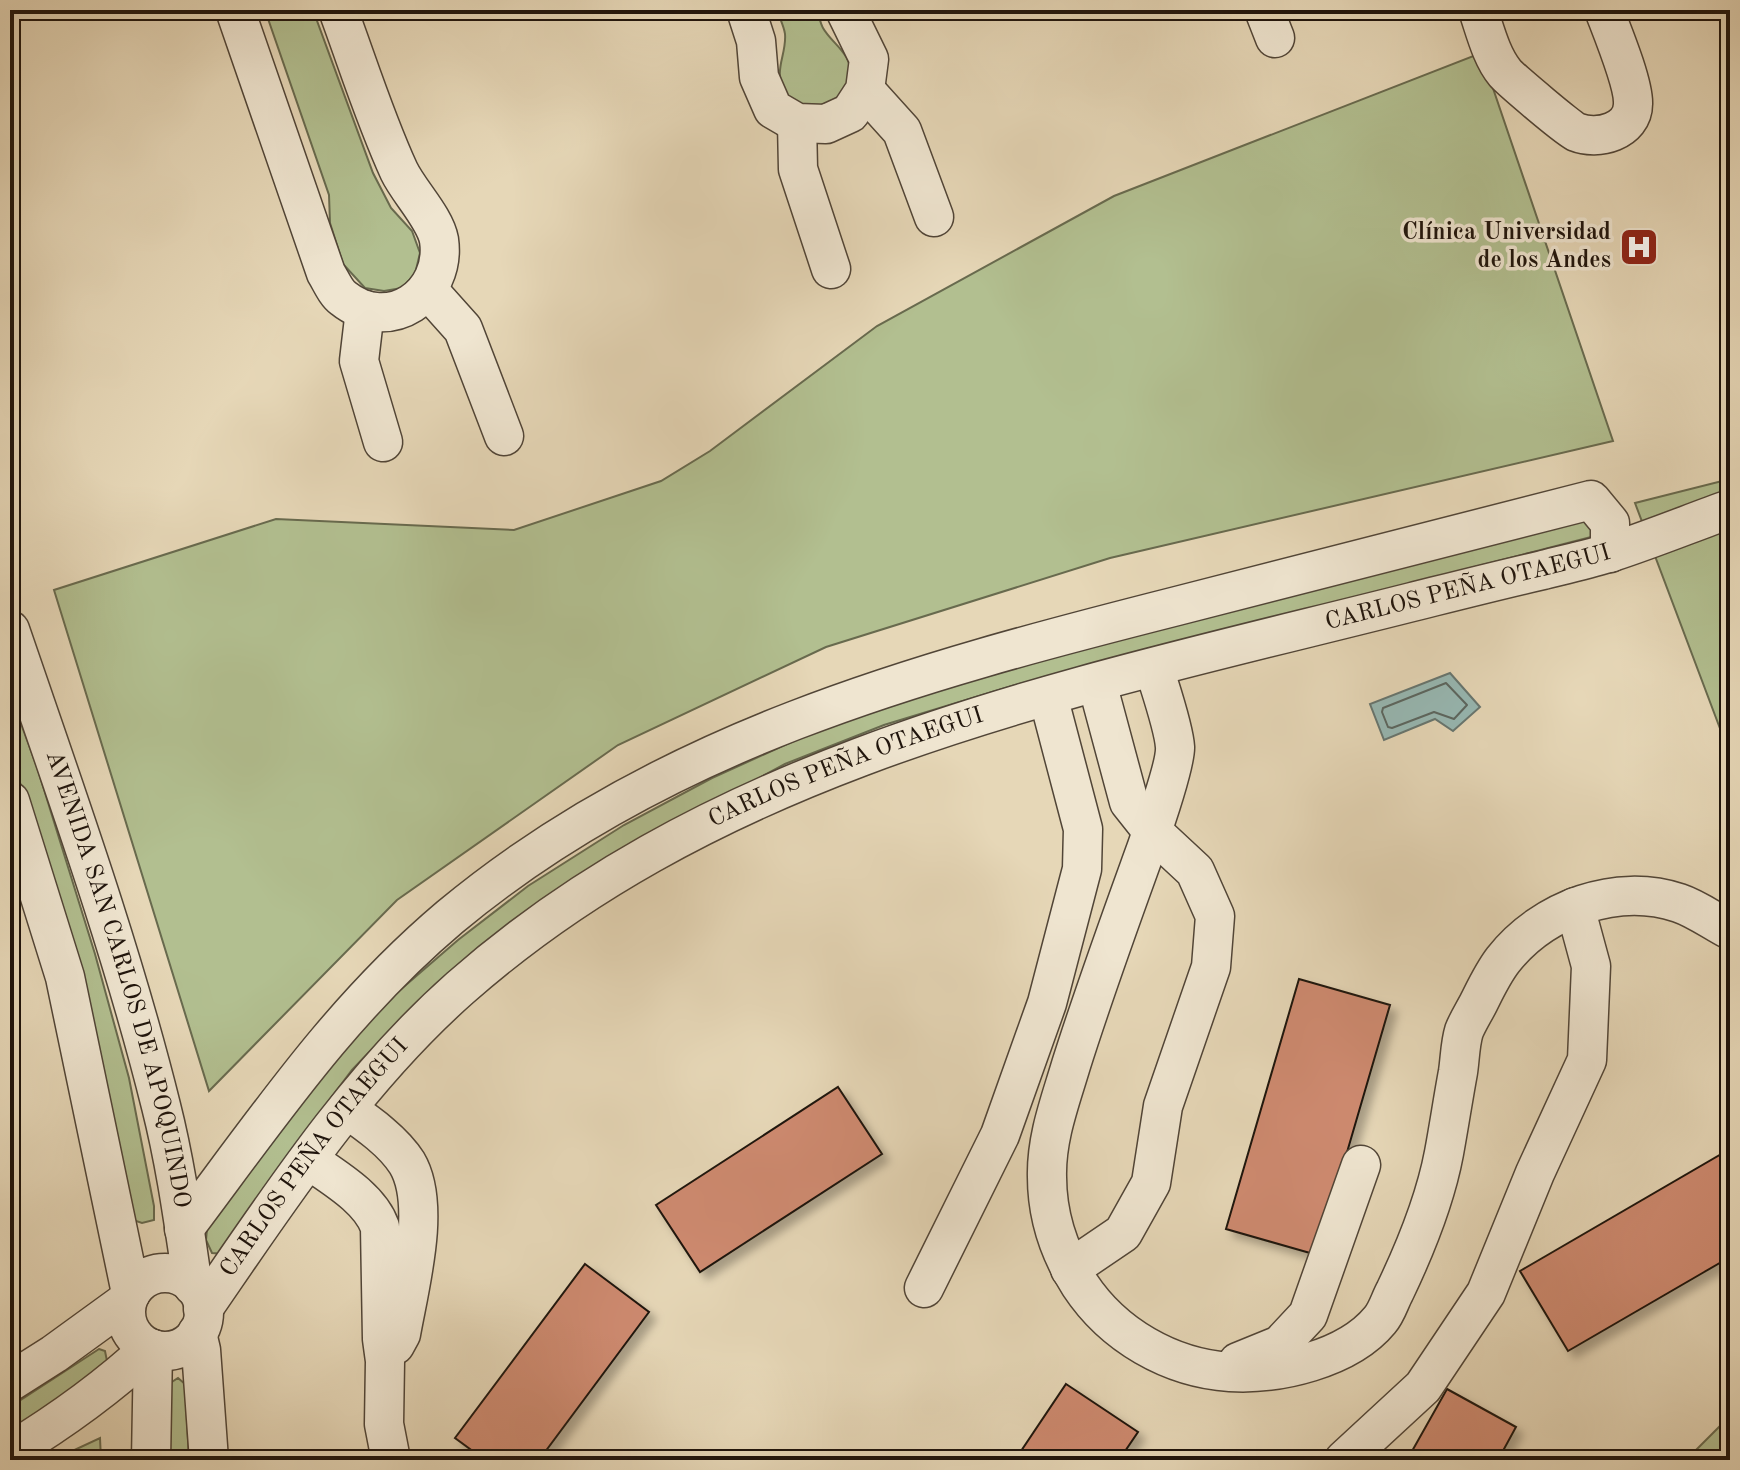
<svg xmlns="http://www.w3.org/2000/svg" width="1740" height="1470" viewBox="0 0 1740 1470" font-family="'Old Standard TT',serif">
	<defs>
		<filter id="shadow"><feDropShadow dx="7" dy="7" stdDeviation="4" flood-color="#0004"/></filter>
	</defs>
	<rect width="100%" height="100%" fill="#e6d7b7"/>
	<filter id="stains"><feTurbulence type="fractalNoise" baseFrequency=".0025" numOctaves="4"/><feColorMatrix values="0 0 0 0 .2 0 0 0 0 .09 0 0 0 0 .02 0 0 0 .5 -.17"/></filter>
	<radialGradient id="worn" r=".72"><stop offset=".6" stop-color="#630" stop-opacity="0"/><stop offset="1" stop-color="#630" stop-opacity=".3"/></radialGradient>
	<path fill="#b2bf90" stroke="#686a4e" stroke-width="2" d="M 265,10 L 313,10 L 373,173 L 391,208 L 412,231 L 420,253 L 415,274 L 402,288 L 384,291 L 365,288 L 343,264 L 330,223 L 329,195 Z
		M 777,10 L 817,10 C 819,15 820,23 823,28 C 832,44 853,54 850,76 C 846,104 805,118 787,94 C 771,72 787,56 785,34 C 784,26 779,17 777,10 Z
		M 1481,53 L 1613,441 L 1110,558 L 826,647 L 618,745 L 397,900 L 209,1091 L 54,590 L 276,519 L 514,530 L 661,481 L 710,451 L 877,326 L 1114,196 Z
		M 1730,479 L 1730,755 L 1635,503 Z
		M 1583,518 L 1594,523 L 1591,537 L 1015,685 L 884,725 L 785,764 L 663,830 L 484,946 L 418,1001 L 352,1070 L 307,1130 L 225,1254 L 212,1253 L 206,1240 L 208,1218 L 341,1050 L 392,997 L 458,940 L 528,886 L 624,825 L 712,778 L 878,703 Z
		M 10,694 L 37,767 L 95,954 L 129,1078 L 154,1206 L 154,1220 L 142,1223 L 130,1219 L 50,866 L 10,755 Z
		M 99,1349 L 105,1351 L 109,1371 L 10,1436 L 10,1407 Z
		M 178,1378 L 185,1384 L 189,1460 L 160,1460 L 161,1389 Z
		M 1730,1416 L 1730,1460 L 1686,1460 Z
		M 100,1438 L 101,1460 L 53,1460 Z"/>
	<path fill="#97b8b3" stroke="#677670" stroke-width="2" d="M 1450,673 L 1480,707 L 1453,731 L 1435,719 L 1384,740 L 1370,704 Z"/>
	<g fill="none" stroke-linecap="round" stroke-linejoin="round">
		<path stroke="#5b6660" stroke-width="2" d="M 1446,683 L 1467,705 L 1454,719 L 1434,712 L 1392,728 L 1388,727 L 1382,712 L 1383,708 Z"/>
	</g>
	<path fill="#ce8a6f" stroke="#1f140c" stroke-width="2" filter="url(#shadow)" d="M 1299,979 L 1390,1005 L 1317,1255 L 1226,1229 Z
		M 838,1087 L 882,1154 L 700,1272 L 656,1205 Z
		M 1730,1149 L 1730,1257 L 1568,1351 L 1520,1271 Z
		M 585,1264 L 649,1312 L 539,1460 L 485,1460 L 455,1438 Z
		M 1066,1384 L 1138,1432 L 1119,1460 L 1015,1460 Z
		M 1447,1389 L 1516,1427 L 1498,1460 L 1407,1460 Z"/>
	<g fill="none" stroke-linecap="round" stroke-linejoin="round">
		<g stroke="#514537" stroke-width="41">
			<g id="minor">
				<path d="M 235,10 L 326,273 C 331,281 336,293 343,298 C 389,335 447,295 439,240 C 435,218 409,192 399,171 C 375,119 358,64 338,10"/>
				<path d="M 746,10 L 756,41 L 759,77 L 773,109 L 797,123 L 826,124 L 850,113 L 865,90 L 869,59 L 845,10"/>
				<path d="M 1264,10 L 1275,38"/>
				<path d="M 1478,10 C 1485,30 1491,56 1505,73 C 1510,79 1570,130 1576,132 C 1598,141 1633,131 1633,104 C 1634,84 1612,31 1604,10"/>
				<path d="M 865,90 L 902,131 L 934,217"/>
				<path d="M 797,123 L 798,169 L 831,269"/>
				<path d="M 429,291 L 463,329 L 504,436"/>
				<path d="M 365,310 L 359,361 L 383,442"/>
				<path id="s1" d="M 10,630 C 64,788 121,945 161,1106 C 176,1165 184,1226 193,1286"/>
				<path d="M 1154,668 C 1160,688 1174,728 1175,747 C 1176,764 1153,829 1146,849 C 1120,921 1094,992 1071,1065 C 1060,1102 1046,1138 1047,1177 C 1047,1216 1059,1252 1080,1285 C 1113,1335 1170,1368 1230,1372 C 1278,1375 1348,1359 1380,1320 C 1387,1312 1390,1300 1395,1291 C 1416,1247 1435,1201 1444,1153 C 1449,1126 1453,1099 1458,1072 C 1460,1059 1460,1044 1464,1031 C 1468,1021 1474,1012 1479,1002 C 1486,988 1493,973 1503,960 C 1543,909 1617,882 1679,903 C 1697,909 1714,922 1730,930"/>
				<path d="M 10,801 L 65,977 L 131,1293"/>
				<path d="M 347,1109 C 367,1123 393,1141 407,1163 C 432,1205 409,1288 401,1334 L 395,1345"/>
				<path d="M 309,1160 C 333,1177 370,1198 380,1227 L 382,1339 L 385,1361 L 384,1424 L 391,1460"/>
				<path d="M 184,1229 C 269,1116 341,1009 450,917 C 661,741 917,672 1177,606 C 1315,570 1453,535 1591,500 L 1610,523 L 1610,553"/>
				<path d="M 1070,1269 L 1123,1233 L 1151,1183 L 1163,1106 L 1211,967 L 1215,916 L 1195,871 L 1152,831 L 1129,802 L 1097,683"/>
				<circle cx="165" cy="1312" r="39"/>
				<path d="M 924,1288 L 1000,1135 L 1047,1003 L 1082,869 L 1083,829 L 1048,696"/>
				<path id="s2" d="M 203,1309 C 280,1197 357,1079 460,988 C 725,754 1080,686 1412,602 C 1456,591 1499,580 1543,570 C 1566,564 1590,559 1612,552 C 1652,539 1691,523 1730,509"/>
				<path d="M 197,1333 L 201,1350 L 209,1460"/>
				<path d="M 1238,1362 L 1280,1345 L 1308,1315 L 1361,1165"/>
				<path d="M 10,1382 L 54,1354 L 127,1301"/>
				<path d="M 10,1452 C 61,1421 107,1388 150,1348"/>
				<path d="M 151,1460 L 153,1349"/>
				<path d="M 1344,1460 L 1423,1387 L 1486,1293 L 1535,1173 L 1587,1060 L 1591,966 L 1575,907"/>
			</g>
		</g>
		<use href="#minor" stroke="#efe5d0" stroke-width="38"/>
	</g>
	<defs>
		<g id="hospital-square" transform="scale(2)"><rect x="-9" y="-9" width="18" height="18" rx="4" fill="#8f2418" stroke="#efe5d0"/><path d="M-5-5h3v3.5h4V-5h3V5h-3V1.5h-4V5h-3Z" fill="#fff"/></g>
	</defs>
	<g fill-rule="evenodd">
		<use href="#hospital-square" x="1639" y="247"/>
	</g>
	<g text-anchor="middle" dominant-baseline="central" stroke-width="7" stroke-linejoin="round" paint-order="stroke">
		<g font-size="24" font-weight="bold" fill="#1f140c" stroke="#efe5d0" text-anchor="end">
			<text x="1611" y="233">Clínica Universidad<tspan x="1611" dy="28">de los Andes</tspan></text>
		</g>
		<g font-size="24" fill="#1f140c" stroke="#efe5d0">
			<text stroke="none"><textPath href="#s2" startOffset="1508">CARLOS PEÑA OTAEGUI</textPath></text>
			<text stroke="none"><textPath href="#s2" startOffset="860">CARLOS PEÑA OTAEGUI</textPath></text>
			<text stroke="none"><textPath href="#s1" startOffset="366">AVENIDA SAN CARLOS DE APOQUINDO</textPath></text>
			<text stroke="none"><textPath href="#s2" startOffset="188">CARLOS PEÑA OTAEGUI</textPath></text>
		</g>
	</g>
	<rect width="1740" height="1470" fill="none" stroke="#e6d7b7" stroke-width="40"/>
	<rect x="12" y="12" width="1716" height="1446" fill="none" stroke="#1f140c" stroke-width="4"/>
	<rect x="20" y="20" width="1700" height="1430" fill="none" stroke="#1f140c" stroke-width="2"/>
	<rect width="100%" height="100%" filter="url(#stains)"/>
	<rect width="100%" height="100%" fill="url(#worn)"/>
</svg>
